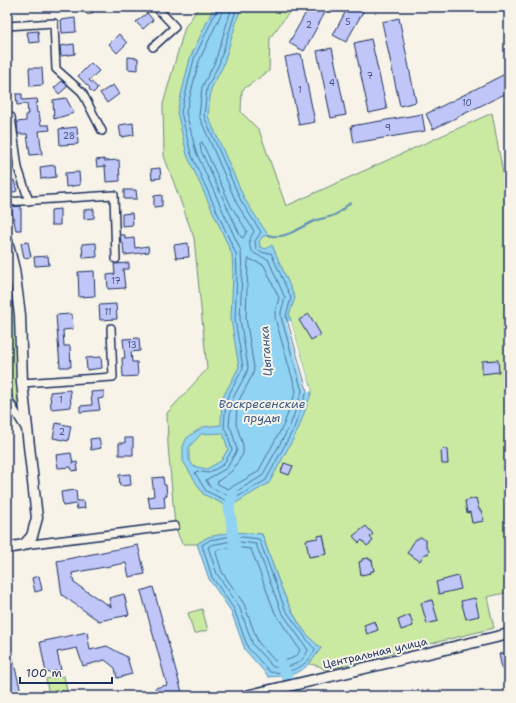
<svg xmlns="http://www.w3.org/2000/svg" width="516" height="703" viewBox="0 0 516 703" font-family="'Shantell Sans',sans-serif">
	<rect width="100%" height="100%" fill="#f7f3e8"/>
	<filter id="ink" filterUnits="userSpaceOnUse"><feTurbulence type="fractalNoise" baseFrequency=".025" numOctaves="2"/><feDisplacementMap in="SourceGraphic" scale="8" xChannelSelector="R" yChannelSelector="G"/><feConvolveMatrix kernelMatrix="1 2 1 2 8 2 1 2 1" color-interpolation-filters="sRGB"/></filter>
	<g filter="url(#ink)">
		<path fill="#cae9a1" stroke="#728c80" d="M 199,7 L 293,7 L 270,38 L 269,71 L 242,90 L 241,112 L 259,130 L 286,206 L 492,113 L 509,207 L 509,592 L 487,597 L 494,628 L 325,670 L 319,666 L 309,664 L 321,648 C 290,625 275,570 262,534 L 208,537 L 197,544 L 182,544 L 175,526 L 168,445 L 167,413 L 207,369 L 194,238 L 164,156 L 163,104 L 185,27 Z
			M 7,251 L 15,291 L 21,411 L 7,387 Z
			M 202,609 L 208,630 L 194,634 L 188,613 Z
			M 64,676 L 67,691 L 49,695 L 46,679 Z"/>
		<path fill="#91d3f3" stroke="#6291b7" fill-rule="evenodd" d="M 214,7 L 241,7 L 223,66 L 211,89 L 208,116 L 245,200 L 268,235 L 262,237 L 259,241 L 260,247 L 266,249 L 272,245 L 295,298 L 289,315 L 312,391 L 298,430 L 269,483 L 229,507 L 203,494 L 183,461 L 183,447 L 186,439 L 192,434 L 203,427 L 221,425 L 222,399 L 239,367 L 231,319 L 233,274 L 232,254 L 187,155 L 177,112 L 190,58 ZM 223,433 L 228,449 L 221,461 L 207,469 L 193,466 L 189,459 L 189,447 L 201,434 Z
			M 233,532 L 262,534 C 275,570 290,625 321,648 C 303,673 300,675 269,677 L 245,650 L 231,611 L 209,579 L 197,544 L 208,537 Z"/>
		<path fill="#f7f3e8" d="M 291,321 L 312,391 L 306,393 L 286,322 Z"/>
		<g fill="none" stroke-linecap="round" stroke-linejoin="round">
			<path stroke="#4a719a" stroke-width="1" d="M 218,7 L 194,59 L 181,112 L 191,154 L 236,254 L 237,274 L 235,319 L 243,368 L 226,400 L 224,428 L 227,432 L 232,450 L 223,465 L 208,473 L 197,471 L 195,473 L 206,491 L 229,502 L 266,480 L 294,428 L 307,391 L 286,316 L 291,298 L 271,253 L 264,253 L 256,249 L 255,241 L 261,232 L 241,201 L 204,116 L 207,88 L 219,64 L 237,7
				M 223,7 L 222,12 L 199,61 L 186,112 L 196,152 L 241,251 L 242,274 L 240,319 L 248,367 L 247,372 L 231,402 L 229,426 L 232,431 L 237,450 L 227,468 L 206,480 L 210,487 L 229,496 L 262,476 L 290,426 L 302,391 L 281,317 L 281,312 L 285,298 L 268,259 C 259,256 247,253 250,240 C 250,237 253,234 254,231 L 237,204 L 199,116 L 202,87 L 215,62 L 232,7
				M 202,142 L 231,206 L 247,231 L 243,238 L 241,237 L 201,151 L 200,144 Z
				M 249,259 L 264,265 L 279,298 L 275,312 L 275,318 L 296,391 L 284,424 L 258,472 L 228,489 L 218,484 L 217,482 L 232,471 L 243,454 L 243,445 L 236,424 L 237,404 L 253,374 L 254,368 L 246,318 L 248,261 Z
				M 233,536 L 259,539 L 285,609 L 310,644 L 315,649 C 309,667 287,675 270,672 L 248,648 L 234,609 L 212,577 L 202,545 L 210,540 Z
				M 233,541 L 256,544 L 281,611 L 308,650 C 303,665 287,668 273,667 L 253,645 L 239,606 L 217,574 L 208,547 L 211,545 Z
				M 234,547 L 251,549 L 275,613 L 300,650 C 296,660 285,661 275,661 L 258,642 L 244,604 L 222,572 L 216,553 L 217,550 Z"/>
			<path stroke="#6291b7" stroke-width="2" d="M 268,235 C 286,241 302,225 317,220 C 324,218 333,217 338,213 C 342,210 346,206 350,203"/>
			<path stroke="#91d3f3" stroke-width="11" d="M 233,493 L 229,507 L 235,547
				M 281,663 L 296,696"/>
		</g>
		<path fill="#c1c6f8" stroke="#1b2f5e" d="M 309,7 L 328,7 L 304,51 L 289,43 Z
			M 348,7 L 359,7 L 364,10 L 346,42 L 333,35 Z
			M 147,13 L 153,20 L 143,29 L 136,22 Z
			M 75,18 L 76,32 L 62,33 L 61,20 Z
			M 399,18 L 416,102 L 400,106 L 382,22 Z
			M 38,31 L 39,42 L 29,43 L 27,32 Z
			M 119,34 L 127,43 L 117,53 L 109,44 Z
			M 371,39 L 387,109 L 369,113 L 354,43 Z
			M 74,44 L 75,54 L 61,56 L 60,46 Z
			M 332,48 L 346,115 L 331,118 L 317,51 Z
			M 301,54 L 315,122 L 299,125 L 285,57 Z
			M 128,57 L 138,58 L 138,70 L 128,69 Z
			M 91,63 L 99,71 L 89,80 L 98,88 L 93,93 L 89,89 L 90,88 L 78,76 Z
			M 29,68 L 42,68 L 43,85 L 30,86 Z
			M 509,72 L 509,92 L 433,129 L 426,114 Z
			M 62,81 L 68,86 L 59,94 L 54,88 Z
			M 113,85 L 119,94 L 107,103 L 100,93 Z
			M 16,94 L 22,94 L 22,100 L 37,99 L 38,103 L 36,103 L 37,113 L 39,113 L 41,125 L 49,125 L 50,130 L 39,131 L 42,154 L 30,155 L 27,134 L 18,134 L 17,122 L 26,121 L 26,114 L 28,114 L 27,104 L 17,105 Z
			M 66,98 L 74,113 L 54,119 L 53,100 Z
			M 422,114 L 425,131 L 354,143 L 351,126 Z
			M 133,123 L 134,135 L 121,137 L 119,125 Z
			M 77,127 L 78,144 L 60,145 L 59,129 Z
			M 104,159 L 104,161 L 119,160 L 120,181 L 106,182 L 105,166 L 97,167 L 96,160 Z
			M 55,165 L 56,177 L 41,179 L 40,167 Z
			M 160,168 L 161,178 L 152,179 L 151,169 Z
			M 79,172 L 80,185 L 66,187 L 65,173 Z
			M 14,180 L 17,191 L 7,194 L 7,182 Z
			M 124,190 L 136,190 L 137,199 L 124,199 Z
			M 162,195 L 162,206 L 154,207 L 154,196 Z
			M 21,206 L 21,230 L 16,230 L 11,207 Z
			M 60,209 L 60,225 L 51,225 L 51,210 Z
			M 94,209 L 94,218 L 84,219 L 84,210 Z
			M 132,213 L 133,225 L 122,226 L 122,214 Z
			M 120,235 L 125,235 L 125,239 L 134,238 L 135,248 L 148,246 L 149,252 L 124,255 L 123,243 L 121,243 Z
			M 28,242 L 31,257 L 24,258 L 21,243 Z
			M 96,243 L 97,257 L 83,258 L 82,244 Z
			M 188,243 L 189,257 L 176,258 L 174,245 Z
			M 48,256 L 49,265 L 35,266 L 34,257 Z
			M 129,263 L 129,269 L 123,269 L 125,288 L 108,289 L 107,275 L 115,274 L 114,264 Z
			M 94,271 L 95,296 L 79,297 L 78,272 Z
			M 116,304 L 117,319 L 100,320 L 99,305 Z
			M 72,314 L 73,329 L 63,330 L 64,346 L 70,346 L 71,367 L 60,367 L 56,315 Z
			M 309,314 L 321,335 L 311,340 L 299,320 Z
			M 139,338 L 140,351 L 131,352 L 132,362 L 137,362 L 138,376 L 123,377 L 122,358 L 125,358 L 123,339 Z
			M 101,357 L 102,368 L 87,370 L 86,358 Z
			M 498,360 L 499,372 L 482,374 L 482,361 Z
			M 70,390 L 71,407 L 51,409 L 50,392 Z
			M 104,391 L 104,398 L 98,399 L 100,410 L 80,412 L 80,406 L 92,405 L 91,392 Z
			M 56,423 L 71,426 L 68,441 L 53,438 Z
			M 99,438 L 101,448 L 91,450 L 90,439 Z
			M 125,438 L 133,438 L 133,455 L 119,455 L 119,443 L 125,443 Z
			M 444,448 L 447,450 L 448,464 L 442,464 L 441,451 Z
			M 71,453 L 73,463 L 77,462 L 78,470 L 72,471 L 71,467 L 58,468 L 56,455 Z
			M 284,463 L 293,466 L 289,475 L 281,472 Z
			M 130,474 L 131,485 L 120,486 L 119,475 Z
			M 163,477 L 164,485 L 166,485 L 167,496 L 164,496 L 165,507 L 150,508 L 148,497 L 154,496 L 152,478 Z
			M 76,490 L 77,501 L 84,501 L 85,508 L 77,509 L 76,504 L 63,506 L 61,492 Z
			M 476,498 L 479,510 L 481,510 L 484,521 L 472,523 L 470,512 L 467,513 L 465,501 Z
			M 366,526 L 373,534 L 370,537 L 373,541 L 367,546 L 362,540 L 359,543 L 353,536 Z
			M 323,535 L 327,554 L 309,557 L 306,540 L 318,538 L 318,536 Z
			M 421,537 L 426,541 L 426,546 L 429,551 L 428,554 L 424,554 L 420,561 L 407,553 L 415,540 Z
			M 138,545 L 145,574 L 129,577 L 126,563 L 72,573 L 74,583 L 111,607 L 109,598 L 124,594 L 129,615 L 99,621 L 62,595 L 57,561 Z
			M 369,558 L 369,560 L 372,560 L 374,571 L 371,571 L 371,573 L 361,575 L 359,562 L 362,561 L 362,559 Z
			M 39,576 L 42,590 L 35,592 L 32,578 Z
			M 458,576 L 461,589 L 439,594 L 436,582 Z
			M 153,587 L 181,689 L 183,696 L 157,696 L 155,688 L 167,685 L 141,591 Z
			M 475,598 L 479,616 L 466,619 L 461,601 Z
			M 432,600 L 438,621 L 427,624 L 421,603 Z
			M 410,615 L 413,626 L 401,630 L 398,620 Z
			M 375,621 L 378,630 L 367,634 L 364,625 Z
			M 87,632 L 90,650 L 107,646 L 127,657 L 132,674 L 117,678 L 115,668 L 105,660 L 83,666 L 77,648 L 57,652 L 61,670 L 46,673 L 40,642 Z
			M 7,643 L 9,643 L 22,696 L 7,696 Z
			M 509,652 L 509,668 L 502,669 L 499,654 Z"/>
		<g fill="none" stroke-linecap="round" stroke-linejoin="round">
			<g stroke="#1b2f5e" stroke-width="10">
				<path id="street" d="M 86,7 L 89,10
					M 7,26 L 54,23 L 56,69 L 82,92 L 102,131
					M 153,47 L 175,27 L 156,7
					M 11,117 L 18,168 L 29,201
					M 7,202 L 114,195 L 116,259
					M 22,383 L 113,377 L 111,328
					M 7,398 L 25,428
					M 24,545 L 175,526"/>
			</g>
			<g stroke="#1b2f5e" stroke-width="13">
				<path id="secondary" d="M 7,241 L 14,269 L 20,315 L 22,383 L 37,518 L 32,536 L 24,545 L 7,548
					M 246,696 L 509,634"/>
			</g>
			<use href="#street" stroke="#f7f3e8" stroke-width="7"/>
			<use href="#secondary" stroke="#f7f3e8" stroke-width="10"/>
		</g>
	</g>
	<g text-anchor="middle" dominant-baseline="central" stroke-width="4" stroke-linejoin="round" paint-order="stroke">
		<g font-size="9" fill="#445584">
			<text x="348" y="22">5</text>
			<text x="309" y="25">2</text>
			<text x="370" y="76">7</text>
			<text x="332" y="83">4</text>
			<text x="300" y="90">1</text>
			<text x="467" y="103">10</text>
			<text x="388" y="128">9</text>
			<text x="69" y="136">28</text>
			<text x="116" y="281">17</text>
			<text x="108" y="312">11</text>
			<text x="132" y="345">13</text>
			<text x="61" y="400">1</text>
			<text x="62" y="432">2</text>
		</g>
		<g font-size="11" fill="#1b2f5e" stroke="#f7f3e8">
			<text transform="translate(375 653) rotate(-13)">Центральная улица</text>
		</g>
		<g font-size="12" font-style="italic" fill="#385883" stroke="#f7f3e8">
			<text transform="translate(266 351) rotate(-94)">Цыганка</text>
			<text x="262" y="404">Воскресенские<tspan x="262" dy="14">пруды</tspan></text>
		</g>
	</g>
	<rect width="516" height="703" fill="none" stroke="#f7f3e8" stroke-width="24"/>
	<rect x="12" y="12" width="492" height="679" fill="none" stroke="#1b2f5e" stroke-width="1.5" filter="url(#ink)"/>
	<path d="M20 677v6h92v-6" fill="none" stroke="#1b2f5e" stroke-width="2"/>
	<text x="26" y="677" font-size="12" fill="#1b2f5e" stroke="#f7f3e8" stroke-width="3" paint-order="stroke">100 m</text>
</svg>
